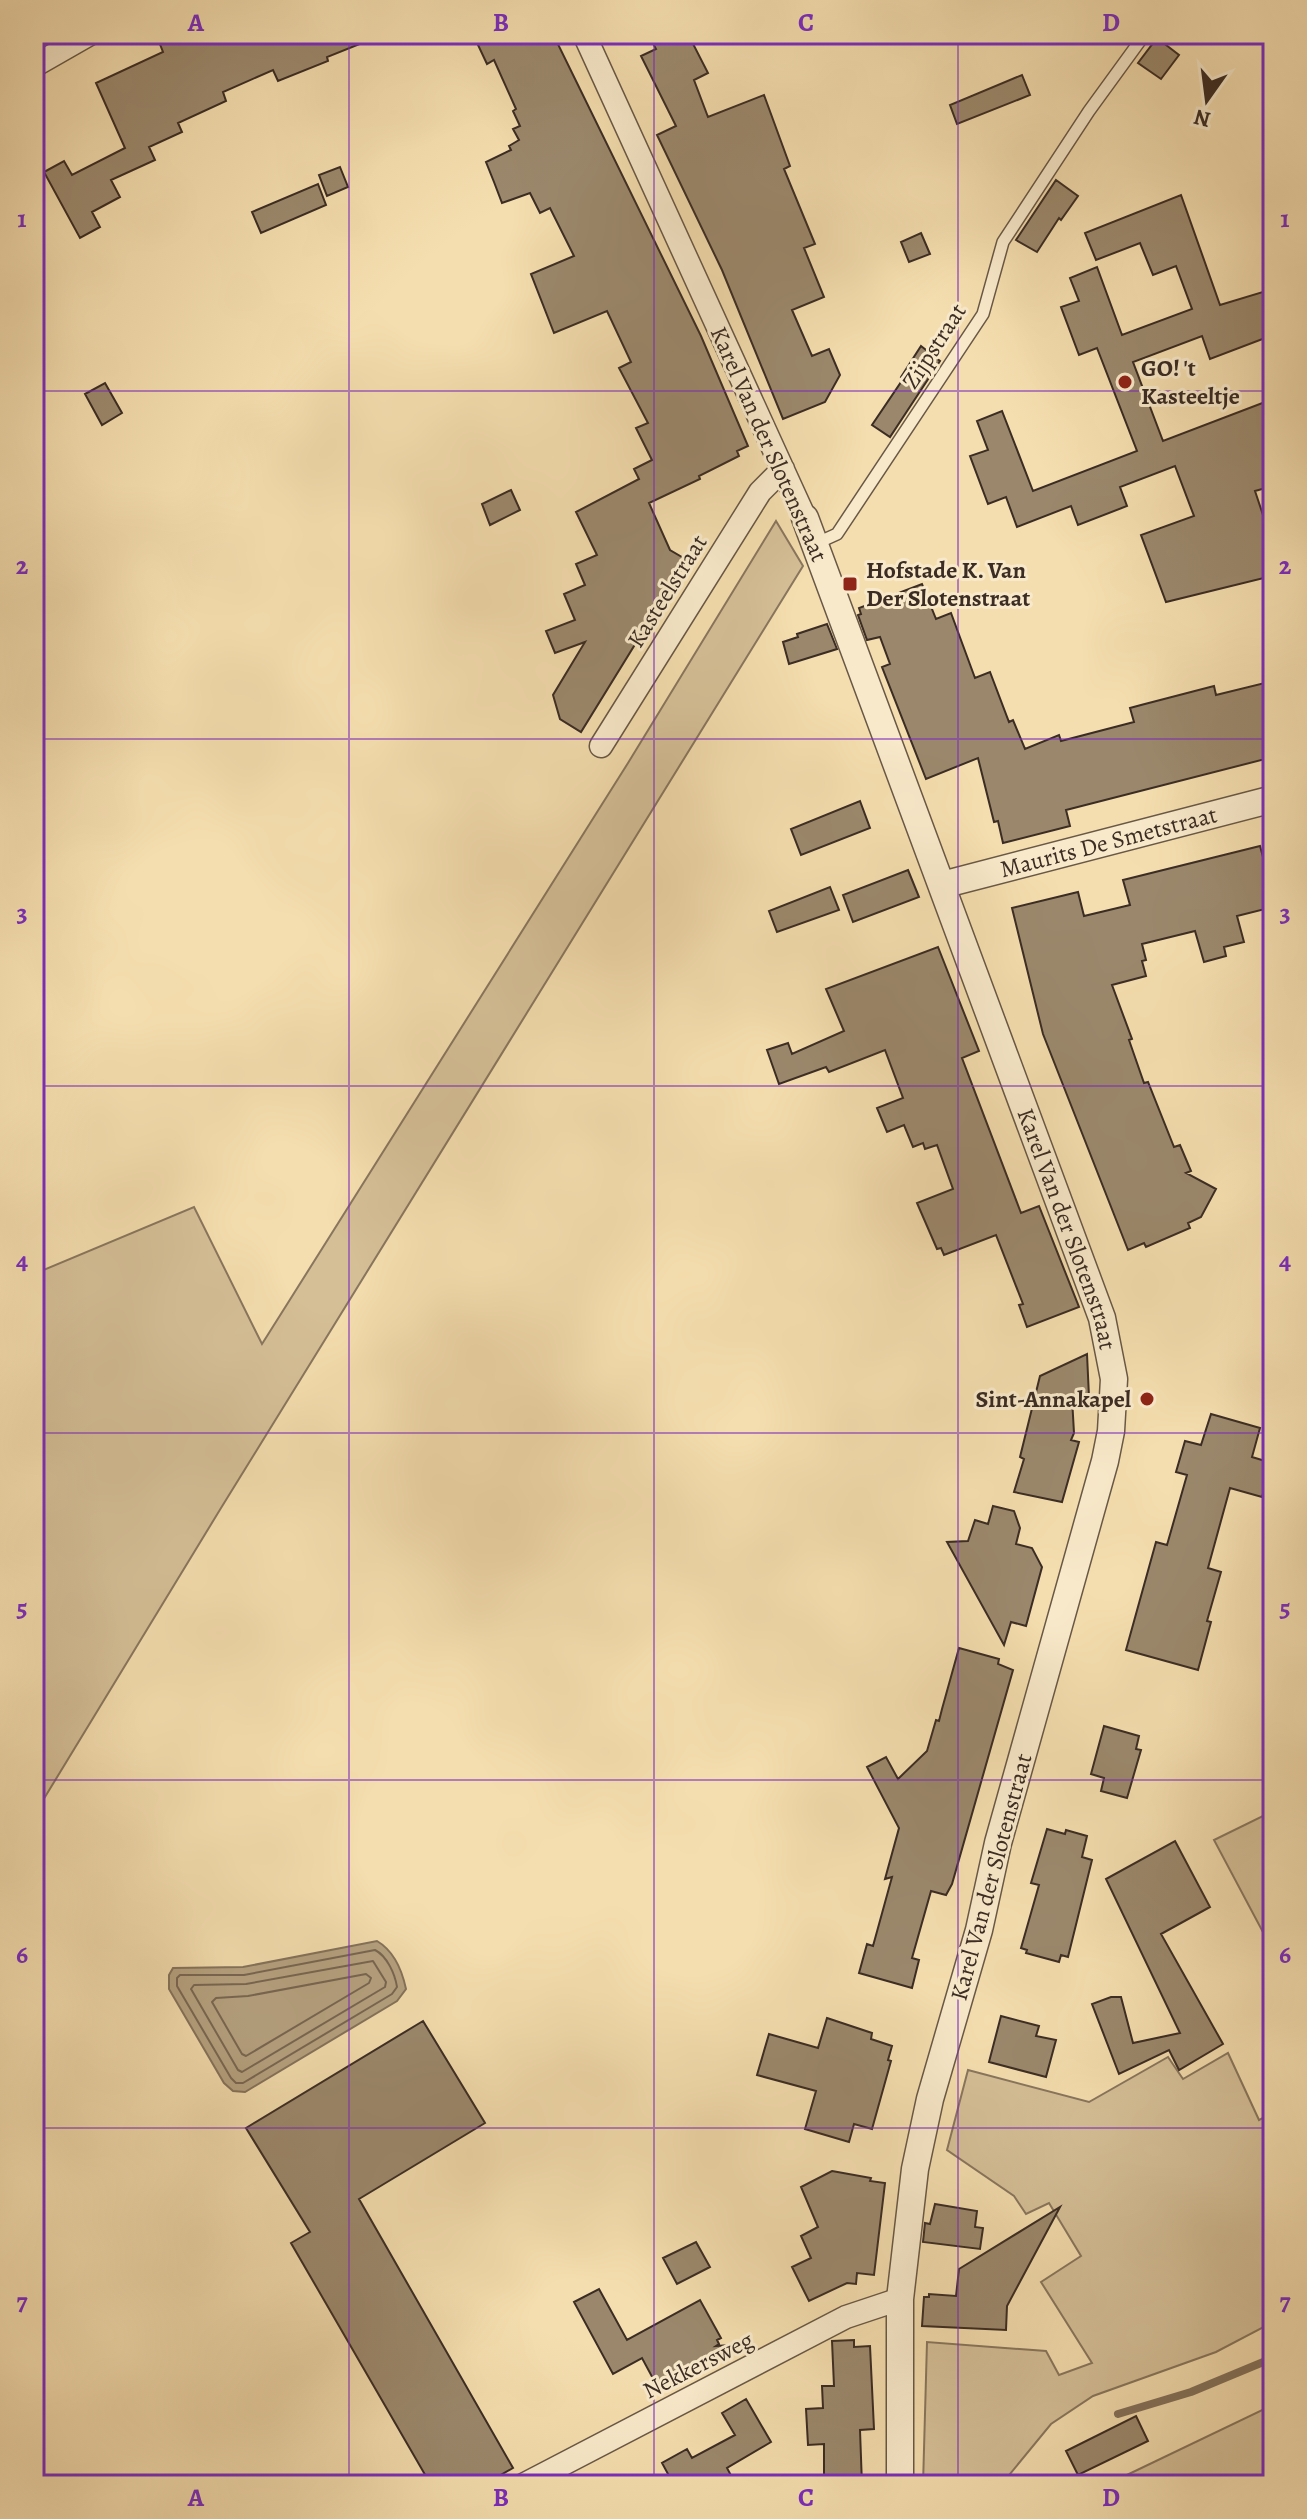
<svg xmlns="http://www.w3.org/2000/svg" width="1307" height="2519" viewBox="0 0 1307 2519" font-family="Alegreya,serif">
	<rect width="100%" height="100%" fill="#f4ddae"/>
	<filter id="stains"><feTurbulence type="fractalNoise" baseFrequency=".0025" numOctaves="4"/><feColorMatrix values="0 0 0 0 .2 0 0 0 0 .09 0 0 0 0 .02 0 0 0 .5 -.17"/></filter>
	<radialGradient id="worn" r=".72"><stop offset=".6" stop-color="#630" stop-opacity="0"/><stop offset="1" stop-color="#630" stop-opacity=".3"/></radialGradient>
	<path fill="#d5bf97" stroke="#88765e" stroke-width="2" d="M 776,521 L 803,566 L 221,1508 L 34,1815 L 34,1274 L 194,1207 L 262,1344 L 628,763 Z
		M 1271,1812 L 1273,1815 L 1273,1951 L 1214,1840 Z
		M 1228,2053 L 1259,2120 L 1273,2112 L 1273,2322 L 1216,2352 L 1093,2396 L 1051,2424 L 1001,2485 L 923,2485 L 927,2342 L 1046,2351 L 1059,2375 L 1092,2363 L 1041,2282 L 1081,2256 L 1049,2203 L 1026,2214 L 1014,2196 L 947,2150 L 968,2070 L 1089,2102 L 1168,2057 L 1183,2079 Z
		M 1273,2405 L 1273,2485 L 1106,2485 Z"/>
	<path fill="#b5a17f" stroke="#84725b" stroke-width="2" d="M 377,1941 C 394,1951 402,1970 406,1989 L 397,2001 L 245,2092 L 233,2091 L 224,2083 L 169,1989 L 169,1975 L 173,1968 L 243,1967 Z"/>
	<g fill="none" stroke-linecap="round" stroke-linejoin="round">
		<path stroke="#786652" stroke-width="2" d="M 375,1950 C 387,1956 395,1974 397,1987 L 392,1994 L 243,2083 L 236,2083 L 231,2078 L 177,1986 L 177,1978 L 180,1975 L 244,1975 Z
			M 373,1961 L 386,1982 L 385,1987 L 242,2072 L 238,2070 L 191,1989 L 194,1985 L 246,1984 Z
			M 366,1974 L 371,1978 L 369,1983 L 246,2056 L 242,2054 L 212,2002 L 216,1998 L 248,1996 Z"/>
		<path stroke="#84725b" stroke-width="8" d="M 1118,2414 L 1191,2392 L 1273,2358"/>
	</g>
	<path fill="#9b886c" stroke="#3b2c24" stroke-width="2" d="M 156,34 L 382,34 L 382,35 L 327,57 L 328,61 L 278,81 L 273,70 L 223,92 L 226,101 L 178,123 L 182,132 L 149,147 L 155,160 L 111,180 L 120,197 L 92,212 L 100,227 L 80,238 L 44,172 L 64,161 L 72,175 L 125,148 L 96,83 L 163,52 Z
		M 500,34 L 553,34 L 701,336 L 748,446 L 737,451 L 739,456 L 699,476 L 700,479 L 649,503 L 670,550 L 687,560 L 581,732 L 560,719 L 553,695 L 585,642 L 555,653 L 546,631 L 575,620 L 564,594 L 585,585 L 576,564 L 597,555 L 576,512 L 639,479 L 634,469 L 652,460 L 636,428 L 648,423 L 619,368 L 631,362 L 607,311 L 554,333 L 531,274 L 574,256 L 550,208 L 540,213 L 530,193 L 502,203 L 494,182 L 486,162 L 511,150 L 509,146 L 519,140 L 513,129 L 520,126 L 513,111 L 516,109 L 494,60 L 487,64 L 478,45 Z
		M 648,34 L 688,34 L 708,73 L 694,80 L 708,117 L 764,95 L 790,166 L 784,169 L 815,244 L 804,248 L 824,297 L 792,310 L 812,356 L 829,349 L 840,375 L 825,402 L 783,419 L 722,270 L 657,135 L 676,126 L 641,56 L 656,49 Z
		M 1157,38 L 1179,55 L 1161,79 L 1138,63 Z
		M 1022,75 L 1030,95 L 957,124 L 950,105 Z
		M 340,167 L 348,187 L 327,196 L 319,175 Z
		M 1056,180 L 1078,196 L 1061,220 L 1059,218 L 1037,252 L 1016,240 Z
		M 318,184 L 326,205 L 261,233 L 252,212 Z
		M 1181,195 L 1220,305 L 1273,289 L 1273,335 L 1210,359 L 1202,336 L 1133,362 L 1163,441 L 1273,399 L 1273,486 L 1255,491 L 1273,545 L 1273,559 L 1272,576 L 1166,602 L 1141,535 L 1194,516 L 1175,466 L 1120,487 L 1127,506 L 1078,525 L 1071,506 L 1017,527 L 1006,497 L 988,504 L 970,456 L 988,450 L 977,421 L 1002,411 L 1033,491 L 1137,451 L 1097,348 L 1079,355 L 1061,307 L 1079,301 L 1070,278 L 1097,267 L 1122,335 L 1192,309 L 1176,266 L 1153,275 L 1140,243 L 1096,260 L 1085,233 Z
		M 921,233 L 930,254 L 909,262 L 901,242 Z
		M 921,346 L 940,361 L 890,437 L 872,425 L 903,379 L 901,377 Z
		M 105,383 L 122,413 L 102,425 L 85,394 Z
		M 511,490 L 520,510 L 490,525 L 482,504 Z
		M 922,584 L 936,619 L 951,613 L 975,678 L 990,672 L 1009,722 L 1013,720 L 1025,749 L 1059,735 L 1061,741 L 1134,722 L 1130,708 L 1141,705 L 1214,686 L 1216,695 L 1273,681 L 1273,757 L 1066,810 L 1070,826 L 1003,843 L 998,821 L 994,822 L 978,758 L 926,779 L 882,667 L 890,664 L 880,637 L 867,640 L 858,615 L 861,614 L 859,608 Z
		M 827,624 L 837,649 L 789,664 L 783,642 L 798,637 L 797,634 Z
		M 860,801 L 870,828 L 801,855 L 791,829 Z
		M 1260,846 L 1263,857 L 1273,854 L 1273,907 L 1237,916 L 1244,942 L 1224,947 L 1226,956 L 1204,962 L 1195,931 L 1142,944 L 1146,960 L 1142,961 L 1146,976 L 1112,985 L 1132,1039 L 1129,1040 L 1144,1083 L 1148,1082 L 1174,1147 L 1180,1145 L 1191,1171 L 1186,1173 L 1216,1189 L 1201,1217 L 1188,1223 L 1190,1228 L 1146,1247 L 1144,1243 L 1128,1250 L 1043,1034 L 1012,908 L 1078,892 L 1084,916 L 1130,905 L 1123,880 Z
		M 908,870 L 919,897 L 853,922 L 843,895 Z
		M 830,887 L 839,910 L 777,932 L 769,911 Z
		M 938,947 L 979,1051 L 962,1058 L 1021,1213 L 1039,1206 L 1079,1307 L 1027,1327 L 1019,1305 L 1023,1304 L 996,1235 L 944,1255 L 941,1248 L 937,1249 L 917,1203 L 953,1189 L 937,1145 L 925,1149 L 923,1143 L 913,1147 L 904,1125 L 887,1132 L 877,1108 L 903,1098 L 885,1050 L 829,1072 L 826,1067 L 779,1084 L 767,1050 L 788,1043 L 792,1054 L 844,1031 L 826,989 Z
		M 1087,1354 L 1089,1397 L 1072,1398 L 1074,1433 L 1071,1440 L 1079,1442 L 1062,1502 L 1014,1492 L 1024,1459 L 1020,1457 L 1040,1376 Z
		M 1211,1414 L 1260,1428 L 1252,1457 L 1272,1463 L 1262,1497 L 1230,1488 L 1208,1568 L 1221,1572 L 1207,1621 L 1211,1622 L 1198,1670 L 1126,1650 L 1156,1542 L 1167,1545 L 1187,1475 L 1176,1472 L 1185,1441 L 1201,1445 Z
		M 993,1506 L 1014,1511 L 1020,1528 L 1016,1544 L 1032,1548 L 1042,1567 L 1026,1626 L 1011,1622 L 1004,1645 L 947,1542 L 968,1541 L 975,1520 L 988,1524 Z
		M 959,1648 L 999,1659 L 998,1664 L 1013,1670 L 952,1884 L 946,1895 L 931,1891 L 912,1958 L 919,1960 L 912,1988 L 859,1973 L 867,1944 L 873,1946 L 892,1877 L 885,1879 L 899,1828 L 867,1767 L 886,1757 L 898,1779 L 927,1751 L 936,1720 L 939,1721 L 942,1709 Z
		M 1104,1726 L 1139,1736 L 1136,1749 L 1141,1750 L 1127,1798 L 1101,1791 L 1104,1778 L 1091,1774 Z
		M 1047,1829 L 1065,1834 L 1066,1830 L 1087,1836 L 1082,1857 L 1092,1860 L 1068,1957 L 1061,1955 L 1059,1962 L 1026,1953 L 1027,1950 L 1021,1948 L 1039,1885 L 1031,1883 Z
		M 1175,1841 L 1210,1907 L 1161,1934 L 1223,2044 L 1179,2070 L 1169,2050 L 1119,2074 L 1092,2004 L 1111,1997 L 1121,1997 L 1133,2043 L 1180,2033 L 1106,1879 Z
		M 1001,2016 L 1039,2026 L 1036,2036 L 1056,2040 L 1046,2077 L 989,2062 Z
		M 827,2018 L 872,2033 L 871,2039 L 892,2046 L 888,2060 L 891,2061 L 872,2129 L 854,2124 L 849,2142 L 805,2129 L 816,2091 L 757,2075 L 769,2034 L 818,2048 Z
		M 423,2021 L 485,2123 L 359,2199 L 513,2468 L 483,2485 L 431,2485 L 291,2243 L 310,2232 L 246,2128 Z
		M 832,2171 L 871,2178 L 870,2181 L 885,2183 L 874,2275 L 857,2273 L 856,2284 L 847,2283 L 809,2301 L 792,2267 L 811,2258 L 801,2236 L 818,2227 L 801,2187 Z
		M 935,2204 L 977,2211 L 975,2227 L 983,2228 L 980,2249 L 923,2242 L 925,2223 L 930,2224 Z
		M 1060,2207 L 1007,2306 L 1006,2330 L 922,2326 L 924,2297 L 929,2297 L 929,2294 L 956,2296 L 959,2269 Z
		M 696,2242 L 710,2267 L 677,2284 L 663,2258 Z
		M 599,2289 L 627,2340 L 700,2300 L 721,2338 L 717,2340 L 719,2344 L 716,2346 L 731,2345 L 657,2386 L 642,2358 L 613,2374 L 574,2302 Z
		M 854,2340 L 854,2347 L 870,2346 L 874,2429 L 860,2430 L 862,2485 L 824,2485 L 824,2444 L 808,2445 L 806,2409 L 823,2408 L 822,2386 L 834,2386 L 832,2341 Z
		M 746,2399 L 771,2442 L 727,2468 L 736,2485 L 674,2485 L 662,2463 L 687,2449 L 692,2458 L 735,2435 L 722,2413 Z
		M 1136,2416 L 1148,2441 L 1078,2475 L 1066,2451 Z"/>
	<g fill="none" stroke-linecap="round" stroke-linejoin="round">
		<g stroke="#695846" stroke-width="14">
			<path id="service" d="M 815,544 L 837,534 L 983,314 L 1003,242 L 1089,111 L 1145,34"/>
		</g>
		<g stroke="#695846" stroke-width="25">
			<path id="minor" d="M 584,34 L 805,518
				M 34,66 L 90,34
				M 601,746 L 760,492 L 783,469
				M 523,2485 L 846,2317 L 900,2299"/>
		</g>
		<g stroke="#695846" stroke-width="29">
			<g id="tertiary">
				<path id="s1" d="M 805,518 L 1102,1318 L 1114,1379 L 1111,1431 L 1105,1461 L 998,1843 L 979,1930 L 930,2099 L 915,2169 L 900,2299 L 900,2485"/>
				<path id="s2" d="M 942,885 L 1273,799"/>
			</g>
		</g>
		<use href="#service" stroke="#f8e9ca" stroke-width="11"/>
		<use href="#minor" stroke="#f8e9ca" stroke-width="22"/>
		<use href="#tertiary" stroke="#f8e9ca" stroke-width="26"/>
	</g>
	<path fill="none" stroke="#7b2cbf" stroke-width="2" stroke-opacity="0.55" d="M 349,34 L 349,2485M 654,34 L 654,2485M 958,34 L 958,2485M 34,391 L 1273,391M 34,739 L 1273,739M 34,1086 L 1273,1086M 34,1433 L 1273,1433M 34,1780 L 1273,1780M 34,2128 L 1273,2128"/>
	<g fill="#8f2418" stroke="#f8e9ca" stroke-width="3">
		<circle cx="1125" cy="382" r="8"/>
		<rect x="842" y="576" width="16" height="16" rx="4"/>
		<circle cx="1147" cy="1399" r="8"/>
	</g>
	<g text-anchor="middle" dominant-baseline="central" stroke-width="6" stroke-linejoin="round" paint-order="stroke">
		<g font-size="24" fill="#3b2c24" stroke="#f8e9ca">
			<text transform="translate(934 346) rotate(-57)">Zijpstraat</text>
			<text transform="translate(769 444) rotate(66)">Karel Van der Slotenstraat</text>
			<text transform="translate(667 591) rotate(-58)">Kasteelstraat</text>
			<text stroke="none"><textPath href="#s2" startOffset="172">Maurits De Smetstraat</textPath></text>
			<text stroke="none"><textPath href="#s1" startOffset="758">Karel Van der Slotenstraat</textPath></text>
			<text transform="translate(991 1877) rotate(-75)">Karel Van der Slotenstraat</text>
			<text transform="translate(698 2365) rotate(-27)">Nekkersweg</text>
		</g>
		<g font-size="24" font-weight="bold" fill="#3b2c24" stroke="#f8e9ca" text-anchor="start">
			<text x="1141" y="368">GO! 't<tspan x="1141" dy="28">Kasteeltje</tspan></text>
			<text x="866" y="570">Hofstade K. Van<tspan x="866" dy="28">Der Slotenstraat</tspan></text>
			<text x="1131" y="1399" text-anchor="end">Sint-Annakapel</text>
		</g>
	</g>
	<rect width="1307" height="2519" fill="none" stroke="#f4ddae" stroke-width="88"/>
	<g transform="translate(1207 100) rotate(194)" stroke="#f8e9ca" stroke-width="6" paint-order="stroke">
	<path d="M0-6L14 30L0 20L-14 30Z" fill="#3b2c24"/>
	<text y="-12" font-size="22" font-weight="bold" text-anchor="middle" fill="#3b2c24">N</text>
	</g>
	<rect x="44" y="44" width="1219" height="2431" fill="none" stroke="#7b2cbf" stroke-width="3"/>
	<g font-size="26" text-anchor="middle" font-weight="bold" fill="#7b2cbf">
		<text x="196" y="31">A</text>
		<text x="501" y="31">B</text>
		<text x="806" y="31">C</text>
		<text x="1111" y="31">D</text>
		<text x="22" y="227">1</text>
		<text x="1285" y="227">1</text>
		<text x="22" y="574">2</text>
		<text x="1285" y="574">2</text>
		<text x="22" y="921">3</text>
		<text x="1285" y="921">3</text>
		<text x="22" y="1269">4</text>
		<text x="1285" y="1269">4</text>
		<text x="22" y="1616">5</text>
		<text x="1285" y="1616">5</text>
		<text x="22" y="1963">6</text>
		<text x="1285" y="1963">6</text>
		<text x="22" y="2310">7</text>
		<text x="1285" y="2310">7</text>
		<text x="196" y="2506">A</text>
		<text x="501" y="2506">B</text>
		<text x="806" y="2506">C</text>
		<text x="1111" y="2506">D</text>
	</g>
	<rect width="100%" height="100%" filter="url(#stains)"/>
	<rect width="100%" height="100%" fill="url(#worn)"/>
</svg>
